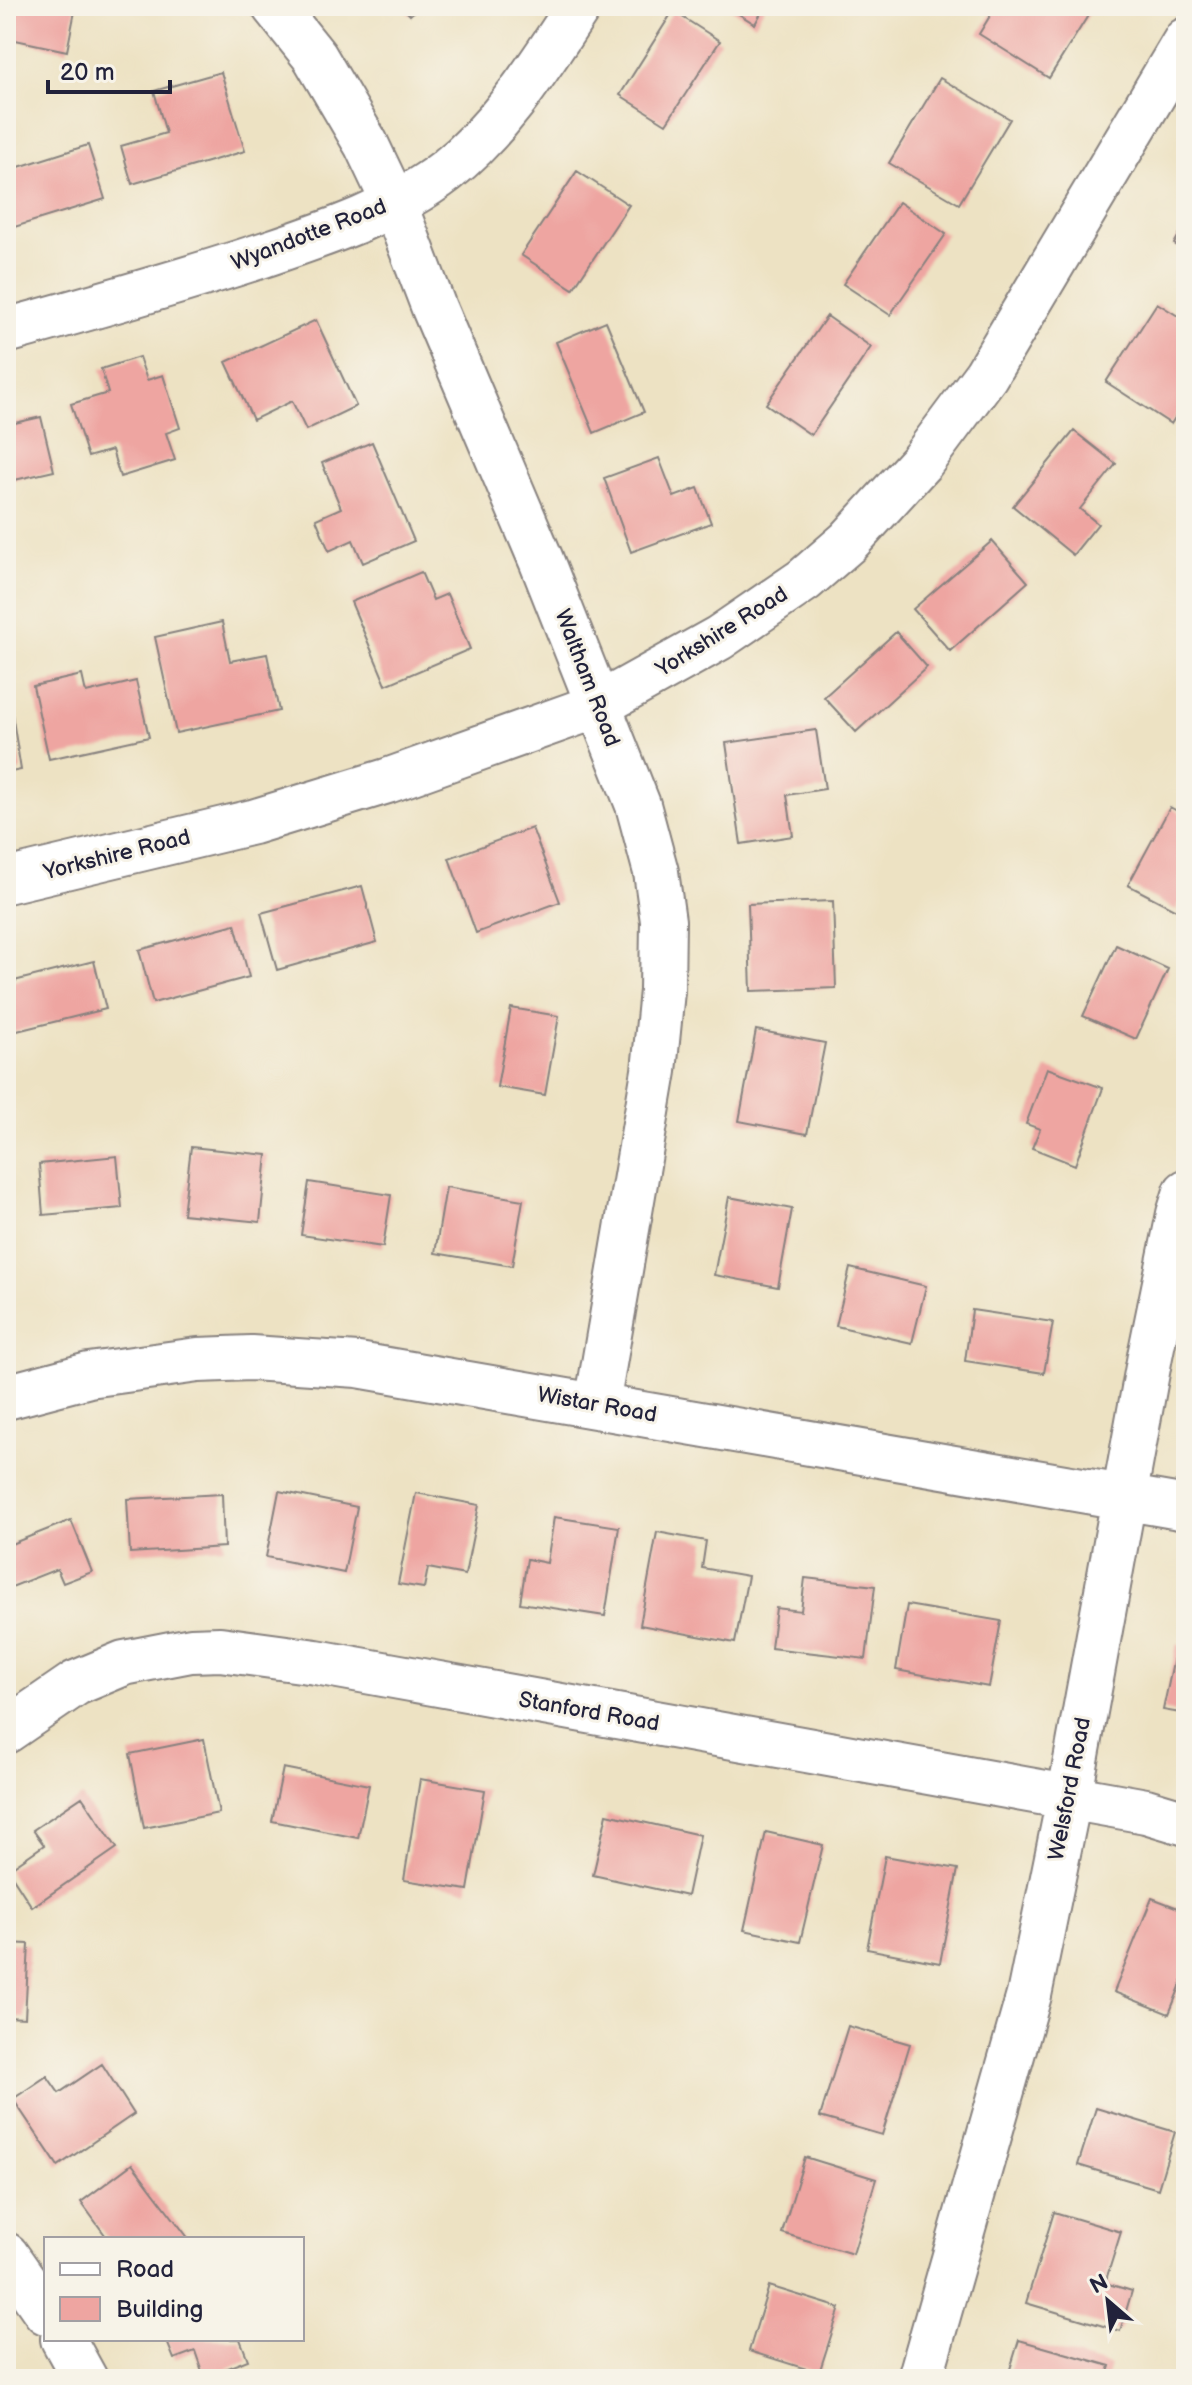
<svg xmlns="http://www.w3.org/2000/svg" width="1192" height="2385" viewBox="0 0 1192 2385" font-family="'Balsamiq Sans',sans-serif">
	<rect width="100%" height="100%" fill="#f7f3e8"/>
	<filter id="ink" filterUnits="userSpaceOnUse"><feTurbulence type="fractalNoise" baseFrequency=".0125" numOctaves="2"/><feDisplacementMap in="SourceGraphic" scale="16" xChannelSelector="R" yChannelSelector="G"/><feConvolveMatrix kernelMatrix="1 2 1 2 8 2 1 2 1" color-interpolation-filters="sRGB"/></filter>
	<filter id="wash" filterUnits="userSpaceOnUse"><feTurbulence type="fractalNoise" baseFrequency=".006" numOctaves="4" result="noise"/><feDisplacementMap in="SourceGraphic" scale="32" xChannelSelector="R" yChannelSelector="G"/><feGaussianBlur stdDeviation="1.8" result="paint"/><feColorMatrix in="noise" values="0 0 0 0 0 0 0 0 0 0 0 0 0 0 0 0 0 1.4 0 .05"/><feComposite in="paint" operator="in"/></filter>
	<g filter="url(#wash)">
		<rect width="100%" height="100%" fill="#ede2c3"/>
		<g id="blocks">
			<path fill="#eea5a1" d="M 6,6 L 76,6 L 67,51 L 6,38 Z
				M 401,6 L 420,6 L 410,15 Z
				M 726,6 L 765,6 L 755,24 Z
				M 996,6 L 1094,6 L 1049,78 L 979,34 Z
				M 673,11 L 720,41 L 666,124 L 620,95 Z
				M 221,72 L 245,151 L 132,184 L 121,146 L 166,133 L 154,91 Z
				M 940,78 L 1010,119 L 959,204 L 889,163 Z
				M 88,145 L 105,199 L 8,229 L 6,171 Z
				M 577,171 L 629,205 L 573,289 L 521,255 Z
				M 899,202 L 946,234 L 890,315 L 843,284 Z
				M 1186,223 L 1186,251 L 1174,244 Z
				M 1157,303 L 1186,321 L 1186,400 L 1171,424 L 1106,382 Z
				M 827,316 L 871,347 L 811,435 L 766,404 Z
				M 316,320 L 356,406 L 306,430 L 292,401 L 253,420 L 226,362 Z
				M 606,321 L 644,412 L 594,433 L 556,342 Z
				M 139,357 L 147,380 L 163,375 L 180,428 L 166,433 L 175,460 L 120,477 L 112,450 L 88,457 L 71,404 L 108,393 L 101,369 Z
				M 41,417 L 54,471 L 6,482 L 6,425 Z
				M 1074,431 L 1116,464 L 1080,509 L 1098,524 L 1073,555 L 1013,506 Z
				M 372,442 L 414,541 L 363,563 L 353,540 L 329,551 L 316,519 L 341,508 L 322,463 Z
				M 659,458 L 674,497 L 698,488 L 711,523 L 631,552 L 604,478 Z
				M 992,541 L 1028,582 L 950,651 L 913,609 Z
				M 421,572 L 433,600 L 447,594 L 470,649 L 386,685 L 351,602 Z
				M 222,622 L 230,661 L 267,654 L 279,711 L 176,733 L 155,637 Z
				M 896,632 L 927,667 L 856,732 L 824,697 Z
				M 82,675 L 86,693 L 136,681 L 149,737 L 49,759 L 33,686 Z
				M 12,714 L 21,770 L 6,773 L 6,715 Z
				M 816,730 L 825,789 L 787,795 L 793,836 L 741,844 L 726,743 Z
				M 1170,807 L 1186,816 L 1186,892 L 1176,910 L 1128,885 Z
				M 532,828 L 560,902 L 476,933 L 449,858 Z
				M 362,886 L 377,942 L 277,970 L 261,913 Z
				M 833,901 L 836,988 L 751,991 L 748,904 Z
				M 235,924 L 249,977 L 153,1003 L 139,950 Z
				M 1116,945 L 1168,969 L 1136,1039 L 1083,1016 Z
				M 94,961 L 106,1009 L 9,1033 L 6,1021 L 6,983 Z
				M 511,1008 L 559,1016 L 545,1095 L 497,1087 Z
				M 756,1030 L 825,1043 L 807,1134 L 739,1121 Z
				M 1047,1068 L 1103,1088 L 1075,1165 L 1032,1148 L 1040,1129 L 1026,1124 Z
				M 191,1147 L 267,1155 L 260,1222 L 183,1214 Z
				M 117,1156 L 122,1208 L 43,1215 L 39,1164 Z
				M 309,1182 L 391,1195 L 383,1247 L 301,1235 Z
				M 446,1187 L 523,1200 L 512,1266 L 435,1253 Z
				M 729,1197 L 792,1209 L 778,1287 L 714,1275 Z
				M 850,1268 L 926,1286 L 912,1343 L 836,1326 Z
				M 972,1310 L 1053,1322 L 1044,1373 L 965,1361 Z
				M 279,1491 L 357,1507 L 344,1573 L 266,1557 Z
				M 416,1493 L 479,1505 L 465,1575 L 428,1568 L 424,1588 L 398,1584 Z
				M 222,1494 L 224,1547 L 130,1553 L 127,1499 Z
				M 554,1517 L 619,1527 L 605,1616 L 520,1603 L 527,1559 L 547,1563 Z
				M 71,1520 L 92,1572 L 63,1583 L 57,1569 L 9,1588 L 6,1582 L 6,1546 Z
				M 657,1532 L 706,1541 L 702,1568 L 748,1576 L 735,1643 L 640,1625 Z
				M 805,1578 L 875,1586 L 866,1659 L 771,1648 L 776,1608 L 801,1611 Z
				M 907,1605 L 1001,1621 L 989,1687 L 896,1670 Z
				M 1177,1644 L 1186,1646 L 1186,1714 L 1163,1710 Z
				M 204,1739 L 219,1813 L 144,1828 L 130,1754 Z
				M 283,1768 L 369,1785 L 358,1838 L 272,1821 Z
				M 420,1779 L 485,1790 L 468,1890 L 404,1880 Z
				M 82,1797 L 117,1848 L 32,1907 L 8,1870 L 44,1845 L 33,1830 Z
				M 607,1814 L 700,1835 L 687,1896 L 593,1875 Z
				M 766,1832 L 823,1845 L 800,1942 L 744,1930 Z
				M 885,1856 L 958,1869 L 940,1963 L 867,1949 Z
				M 1152,1898 L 1186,1911 L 1186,1972 L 1169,2014 L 1114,1992 Z
				M 6,1943 L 29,1944 L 25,2018 L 6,2017 Z
				M 848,2026 L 910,2044 L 882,2135 L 820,2117 Z
				M 102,2064 L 134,2114 L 58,2166 L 13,2099 L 47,2076 L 59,2093 Z
				M 1096,2108 L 1175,2132 L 1158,2189 L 1078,2165 Z
				M 805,2157 L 876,2179 L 853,2254 L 782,2233 Z
				M 132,2164 L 189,2239 L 108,2239 L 81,2202 Z
				M 1054,2212 L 1121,2232 L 1105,2283 L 1132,2291 L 1120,2331 L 1026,2303 Z
				M 769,2286 L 840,2308 L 819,2373 L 749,2351 Z
				M 166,2339 L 240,2339 L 248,2360 L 204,2377 L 195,2351 L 174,2359 Z
				M 1019,2340 L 1110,2366 L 1106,2379 L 1007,2379 Z"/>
		</g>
	</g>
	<g filter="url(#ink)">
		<use href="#blocks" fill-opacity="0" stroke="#88827f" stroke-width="2"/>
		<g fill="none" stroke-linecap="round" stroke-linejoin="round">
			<g stroke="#88827f" stroke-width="48">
				<path id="minor" d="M 274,6 L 315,57 L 366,144 L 394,203 L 434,308 L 541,560 L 638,805 L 656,872 L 663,921 L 662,991 L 654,1071 L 597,1405
					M 6,331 C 93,307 178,283 263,255 C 325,234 393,212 446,171 C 502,127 540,65 579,6
					M 6,881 L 253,822 L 387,781 L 597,706 L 719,638 L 804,580 L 848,542 L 922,461 L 986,375 L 1186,40
					M 6,1397 L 89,1375 L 198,1360 L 251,1358 L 358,1365 L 1186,1508
					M 6,1731 L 76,1683 L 124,1663 L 191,1650 L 220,1649 L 316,1662 L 1146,1811 L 1186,1823
					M 6,2255 L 46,2312
					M 63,2339 L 85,2379
					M 920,2379 L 1029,1995 L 1069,1799 L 1150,1356 L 1179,1214 L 1186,1192"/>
			</g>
			<use href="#minor" stroke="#fff" stroke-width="44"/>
		</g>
	</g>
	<g text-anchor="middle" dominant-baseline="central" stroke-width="6" stroke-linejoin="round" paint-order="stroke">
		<g font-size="22" fill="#22223b" stroke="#f7f3e8">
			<text transform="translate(309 235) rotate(-21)">Wyandotte Road</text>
			<text transform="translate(722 632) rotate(-32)">Yorkshire Road</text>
			<text transform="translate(587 678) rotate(69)">Waltham Road</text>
			<text transform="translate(117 855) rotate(-14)">Yorkshire Road</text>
			<text transform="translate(597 1405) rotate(10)">Wistar Road</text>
			<text transform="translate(589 1712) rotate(10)">Stanford Road</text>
			<text transform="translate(1070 1789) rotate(-79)">Welsford Road</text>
		</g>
	</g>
	<rect width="1192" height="2385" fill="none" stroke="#f7f3e8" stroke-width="32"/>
	<rect x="44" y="2237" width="260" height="104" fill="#f7f3e8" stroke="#a29fa3" stroke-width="2"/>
	<rect x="60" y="2263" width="40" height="12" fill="#ffffff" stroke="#a29fa3" stroke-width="2"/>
	<text x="116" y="2277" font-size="24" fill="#22223b">Road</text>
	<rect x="60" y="2297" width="40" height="24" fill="#eea5a1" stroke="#a29fa3" stroke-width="2"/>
	<text x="116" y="2317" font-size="24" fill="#22223b">Building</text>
	<g transform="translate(1108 2301) rotate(332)" stroke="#f7f3e8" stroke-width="6" paint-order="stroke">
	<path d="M0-6L14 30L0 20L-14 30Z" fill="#22223b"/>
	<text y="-12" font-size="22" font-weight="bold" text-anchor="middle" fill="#22223b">N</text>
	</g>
	<path d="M48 80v12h122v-12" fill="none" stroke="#22223b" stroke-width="4"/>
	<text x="60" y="80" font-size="24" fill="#22223b" stroke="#f7f3e8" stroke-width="6" paint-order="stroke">20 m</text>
</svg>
